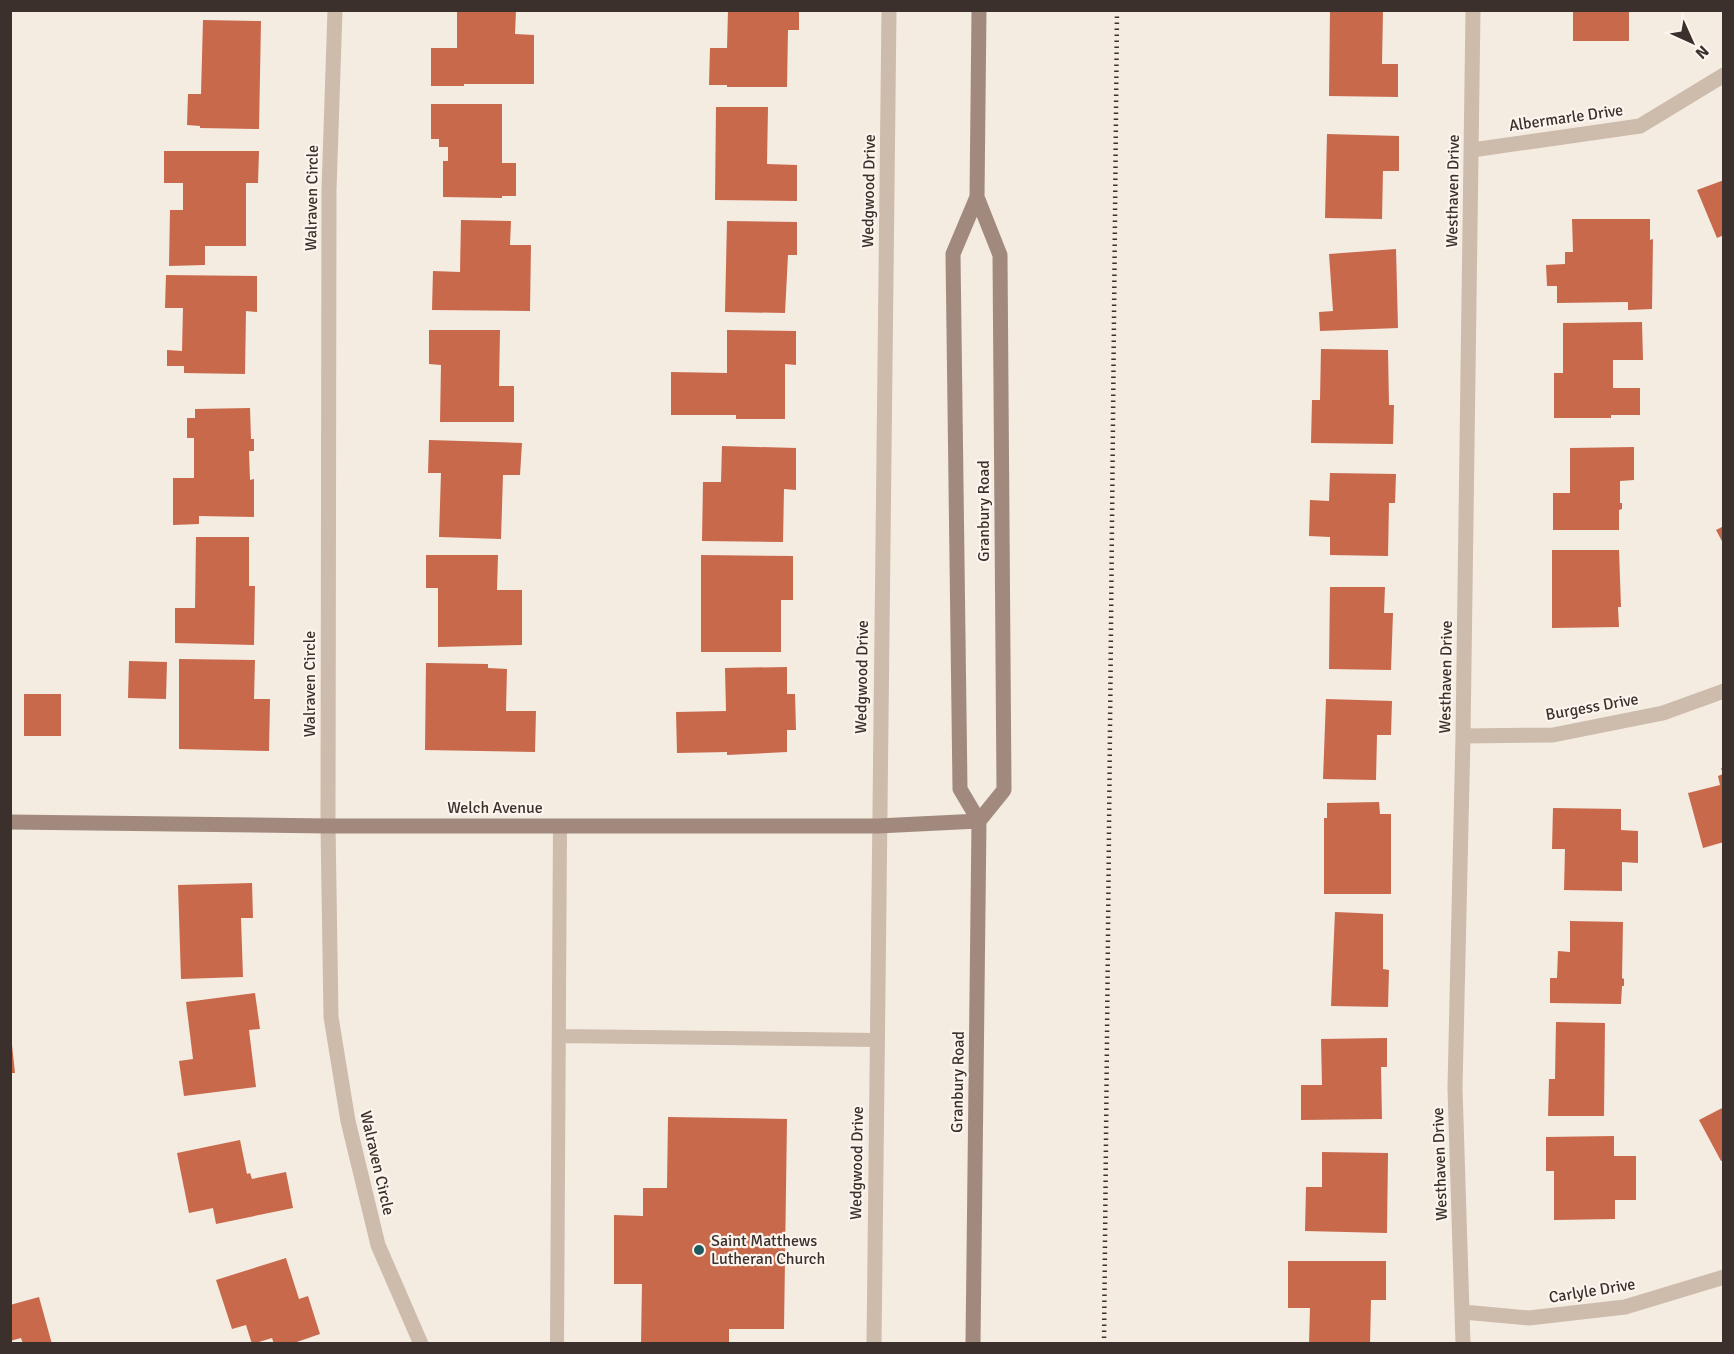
<svg xmlns="http://www.w3.org/2000/svg" width="1734" height="1354" viewBox="0 0 1734 1354" font-family="Signika,sans-serif">
	<rect width="100%" height="100%" fill="#f4ebe1"/>
	<path fill="#c8694b" d="M 457,10 L 516,10 L 515,34 L 534,35 L 534,84 L 464,84 L 464,86 L 431,86 L 431,48 L 457,48 Z
		M 728,10 L 799,10 L 799,30 L 788,30 L 787,87 L 727,87 L 727,85 L 709,85 L 710,48 L 727,48 Z
		M 1573,10 L 1629,10 L 1629,41 L 1573,41 Z
		M 1330,11 L 1383,11 L 1382,64 L 1398,64 L 1398,97 L 1329,96 Z
		M 203,20 L 261,21 L 259,129 L 200,128 L 200,126 L 187,125 L 188,94 L 201,94 Z
		M 431,104 L 502,104 L 502,163 L 516,163 L 516,196 L 502,196 L 502,198 L 443,197 L 443,161 L 448,161 L 448,147 L 439,147 L 439,139 L 431,139 Z
		M 716,107 L 768,107 L 767,164 L 797,165 L 797,201 L 715,200 Z
		M 1327,134 L 1399,136 L 1399,171 L 1383,171 L 1382,219 L 1325,218 Z
		M 164,151 L 259,151 L 258,183 L 246,183 L 246,246 L 205,246 L 205,265 L 169,266 L 170,210 L 183,210 L 183,183 L 164,183 Z
		M 1724,180 L 1724,235 L 1717,238 L 1697,190 Z
		M 1572,219 L 1650,219 L 1650,240 L 1653,239 L 1652,309 L 1628,310 L 1628,302 L 1557,303 L 1557,286 L 1547,286 L 1546,265 L 1565,264 L 1565,252 L 1573,252 Z
		M 461,220 L 511,221 L 510,245 L 531,245 L 530,311 L 432,310 L 433,271 L 460,272 Z
		M 727,221 L 797,222 L 797,255 L 788,255 L 785,313 L 725,312 Z
		M 1396,249 L 1398,328 L 1320,331 L 1319,312 L 1333,311 L 1329,254 Z
		M 166,275 L 257,276 L 257,312 L 246,311 L 245,374 L 184,373 L 184,366 L 167,366 L 167,350 L 182,351 L 183,308 L 165,308 Z
		M 1642,322 L 1643,360 L 1613,360 L 1613,388 L 1640,388 L 1640,415 L 1611,415 L 1611,418 L 1554,418 L 1554,373 L 1563,373 L 1563,323 Z
		M 429,330 L 500,330 L 499,386 L 514,386 L 514,422 L 440,422 L 441,365 L 429,364 Z
		M 727,330 L 796,331 L 796,365 L 785,364 L 785,419 L 736,419 L 736,415 L 671,415 L 671,372 L 727,373 Z
		M 1321,349 L 1388,350 L 1389,405 L 1394,405 L 1393,444 L 1311,443 L 1312,400 L 1320,400 Z
		M 250,408 L 251,439 L 254,439 L 254,451 L 249,451 L 250,480 L 254,479 L 254,517 L 199,516 L 199,524 L 173,525 L 173,478 L 194,478 L 194,438 L 187,438 L 187,418 L 195,418 L 195,409 Z
		M 429,440 L 522,443 L 520,475 L 503,475 L 501,539 L 439,537 L 441,473 L 428,473 Z
		M 722,446 L 796,448 L 796,490 L 784,489 L 783,542 L 702,541 L 703,482 L 721,482 Z
		M 1634,447 L 1634,480 L 1620,481 L 1620,503 L 1622,503 L 1622,509 L 1619,510 L 1619,530 L 1553,530 L 1553,493 L 1570,493 L 1570,448 Z
		M 1330,473 L 1396,474 L 1395,503 L 1389,503 L 1388,556 L 1330,555 L 1330,537 L 1309,536 L 1310,500 L 1329,501 Z
		M 1724,526 L 1724,545 L 1716,530 Z
		M 196,537 L 249,537 L 249,586 L 255,586 L 254,645 L 175,643 L 175,608 L 195,608 Z
		M 1552,550 L 1619,550 L 1621,607 L 1618,607 L 1619,627 L 1552,628 Z
		M 426,555 L 498,555 L 497,590 L 522,590 L 522,645 L 438,647 L 438,588 L 426,588 Z
		M 701,555 L 793,556 L 793,600 L 781,600 L 781,652 L 701,652 Z
		M 1330,587 L 1385,587 L 1384,613 L 1393,613 L 1391,670 L 1329,669 Z
		M 179,659 L 255,660 L 254,699 L 270,699 L 269,751 L 179,749 Z
		M 129,661 L 167,662 L 166,699 L 128,698 Z
		M 426,663 L 488,664 L 488,668 L 507,669 L 506,711 L 536,711 L 535,752 L 425,750 Z
		M 787,667 L 787,694 L 795,694 L 796,730 L 787,730 L 787,752 L 727,755 L 727,752 L 677,753 L 676,712 L 726,711 L 725,668 Z
		M 24,694 L 61,694 L 61,736 L 24,736 Z
		M 1326,699 L 1392,701 L 1391,735 L 1377,735 L 1376,780 L 1323,779 Z
		M 1721,768 L 1724,768 L 1724,842 L 1703,848 L 1688,793 L 1720,785 L 1718,776 L 1723,774 Z
		M 1379,802 L 1380,814 L 1391,814 L 1391,894 L 1324,894 L 1324,818 L 1327,818 L 1327,803 Z
		M 1553,808 L 1621,809 L 1621,830 L 1638,831 L 1638,863 L 1622,862 L 1622,891 L 1564,890 L 1565,849 L 1552,849 Z
		M 252,883 L 253,918 L 241,918 L 243,977 L 181,979 L 178,885 Z
		M 1335,912 L 1383,914 L 1383,969 L 1389,970 L 1388,1007 L 1331,1006 Z
		M 1570,921 L 1623,922 L 1622,978 L 1624,979 L 1624,986 L 1622,986 L 1621,1004 L 1550,1003 L 1550,978 L 1557,978 L 1558,951 L 1570,952 Z
		M 255,993 L 260,1029 L 249,1030 L 256,1087 L 184,1096 L 179,1061 L 193,1059 L 186,1002 Z
		M 1556,1022 L 1605,1023 L 1604,1116 L 1548,1116 L 1549,1079 L 1555,1079 Z
		M 1387,1038 L 1387,1067 L 1381,1067 L 1382,1119 L 1301,1120 L 1301,1085 L 1322,1085 L 1321,1039 Z
		M 10,1045 L 12,1045 L 15,1073 L 10,1073 Z
		M 1724,1107 L 1724,1160 L 1721,1161 L 1699,1120 Z
		M 668,1117 L 787,1119 L 784,1329 L 729,1329 L 729,1344 L 641,1344 L 642,1284 L 614,1284 L 614,1215 L 643,1216 L 643,1188 L 667,1188 Z
		M 1614,1136 L 1614,1156 L 1636,1156 L 1636,1200 L 1615,1200 L 1615,1219 L 1554,1220 L 1554,1171 L 1546,1171 L 1546,1137 Z
		M 240,1140 L 247,1174 L 250,1173 L 252,1179 L 286,1172 L 293,1208 L 216,1224 L 213,1208 L 189,1213 L 177,1153 Z
		M 1322,1152 L 1388,1153 L 1387,1233 L 1305,1231 L 1306,1187 L 1322,1187 Z
		M 286,1258 L 299,1299 L 308,1296 L 320,1334 L 291,1344 L 274,1344 L 272,1338 L 252,1344 L 246,1325 L 232,1329 L 216,1280 Z
		M 1288,1261 L 1386,1261 L 1386,1300 L 1371,1300 L 1370,1344 L 1309,1344 L 1310,1308 L 1288,1308 Z
		M 39,1297 L 52,1344 L 23,1344 L 21,1338 L 10,1341 L 10,1305 Z"/>
	<g fill="none" stroke-linecap="round" stroke-linejoin="round">
		<path stroke="#cdbbac" stroke-width="14" d="M 560,1036 L 877,1040
			M 557,1344 L 560,826"/>
		<path stroke="#cdbbac" stroke-width="15" d="M 335,10 L 329,190 L 328,826 L 331,1017 L 348,1121 L 378,1245 L 421,1344
			M 1472,150 L 1640,126 L 1724,75
			M 1463,736 L 1553,735 L 1663,713 L 1724,691
			M 1463,1312 L 1529,1318 L 1625,1307 L 1724,1277
			M 874,1344 L 889,10
			M 1463,1344 L 1455,1088 L 1463,736 L 1473,10"/>
		<path stroke="#a18a7d" stroke-width="15" d="M 979,10 L 977,197 L 1000,255 L 1004,790 L 979,821
			M 10,822 L 328,826 L 878,826 L 979,821
			M 973,1344 L 979,821 L 960,789 L 953,254 L 977,197"/>
		<path stroke="#3b302b" stroke-width="4.5" stroke-dasharray="1.5 4.5" stroke-linecap="butt" d="M 1104,1344 L 1117,10"/>
	</g>
	<circle fill="#1f5a5e" stroke="#fbf5ee" stroke-width="2" cx="699" cy="1250" r="6"/>
	<g text-anchor="middle" dominant-baseline="central" stroke-width="4.5" stroke-linejoin="round" paint-order="stroke">
		<g font-size="16" fill="#3b302b" stroke="#fbf5ee">
			<text transform="translate(1566 118) rotate(-8)">Albermarle Drive</text>
			<text transform="translate(869 191) rotate(-89)">Wedgwood Drive</text>
			<text transform="translate(1453 191) rotate(-89)">Westhaven Drive</text>
			<text transform="translate(312 198) rotate(-89)">Walraven Circle</text>
			<text transform="translate(984 511) rotate(-90)">Granbury Road</text>
			<text transform="translate(862 677) rotate(-89)">Wedgwood Drive</text>
			<text transform="translate(1446 677) rotate(-89)">Westhaven Drive</text>
			<text transform="translate(310 684) rotate(-90)">Walraven Circle</text>
			<text transform="translate(1592 707) rotate(-10)">Burgess Drive</text>
			<text x="495" y="808">Welch Avenue</text>
			<text transform="translate(958 1082) rotate(-89)">Granbury Road</text>
			<text transform="translate(377 1163) rotate(77)">Walraven Circle</text>
			<text transform="translate(857 1163) rotate(-89)">Wedgwood Drive</text>
			<text transform="translate(1440 1164) rotate(-92)">Westhaven Drive</text>
			<text transform="translate(1592 1291) rotate(-9)">Carlyle Drive</text>
		</g>
		<g font-size="16" fill="#3b302b" stroke="#fbf5ee" text-anchor="start">
			<text x="711" y="1241">Saint Matthews<tspan x="711" dy="18">Lutheran Church</tspan></text>
		</g>
	</g>
	<rect width="1734" height="1354" fill="none" stroke="#3b302b" stroke-width="24"/>
	<g transform="translate(1692 42) rotate(135)" stroke="#fbf5ee" stroke-width="4.5" paint-order="stroke">
	<path d="M0-4.5L10 22L0 15L-10 22Z" fill="#3b302b"/>
	<text y="-9" font-size="16" font-weight="bold" text-anchor="middle" fill="#3b302b">N</text>
	</g>
</svg>
